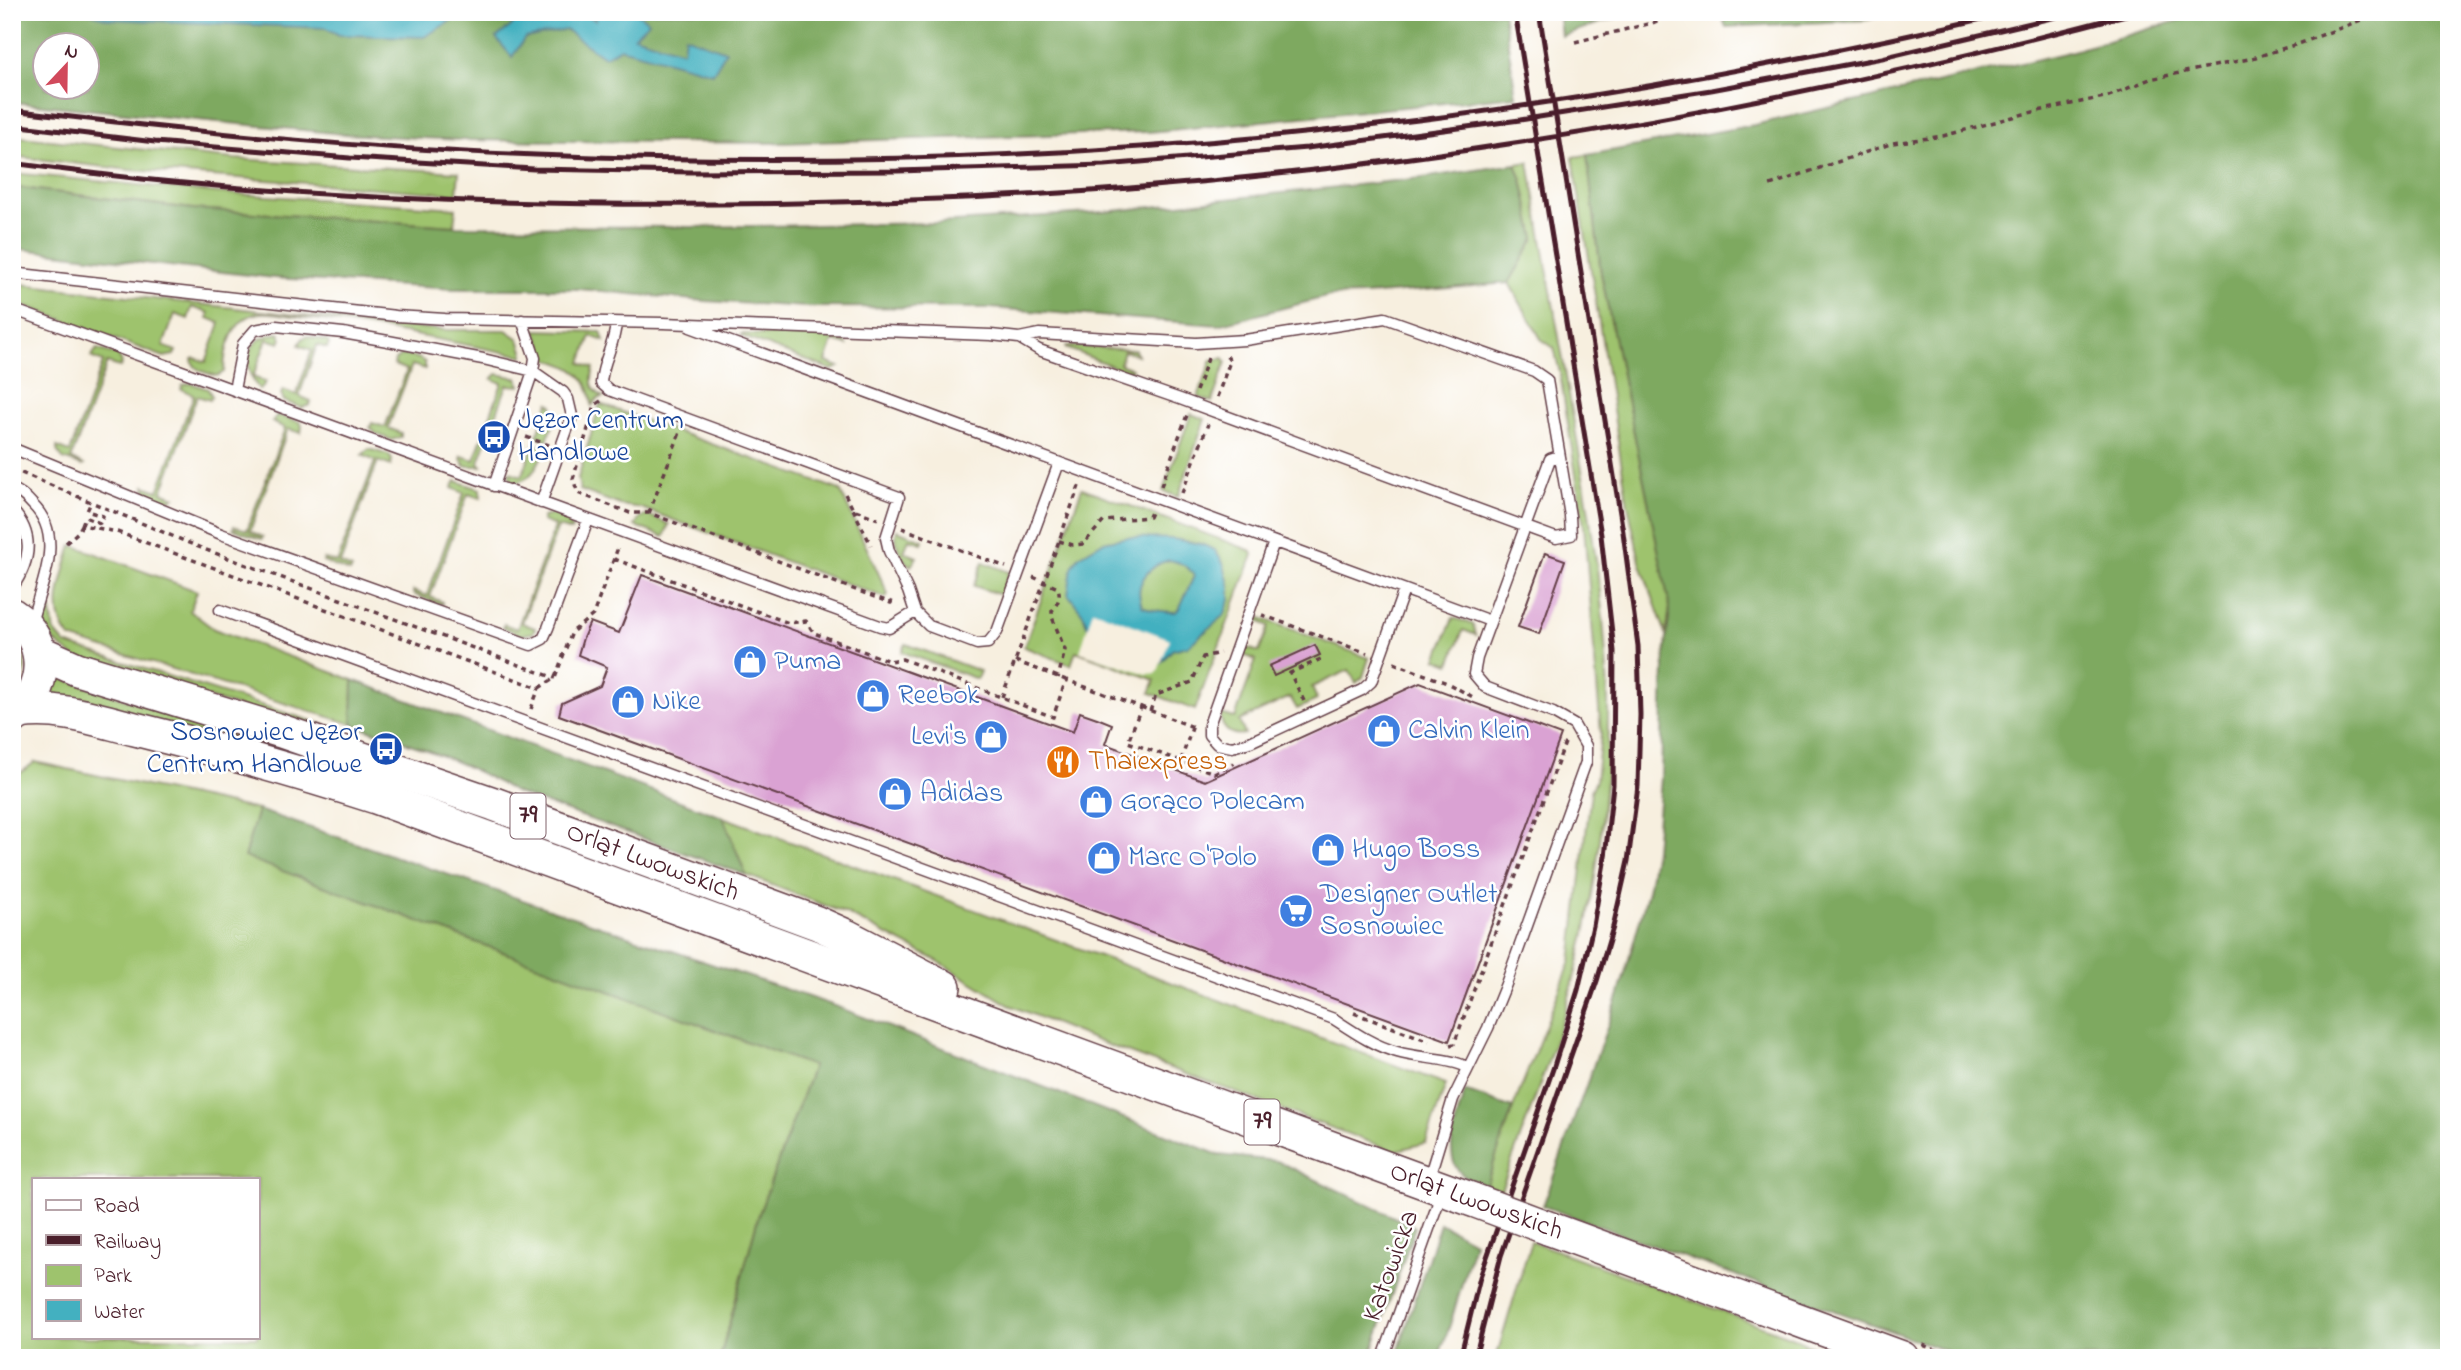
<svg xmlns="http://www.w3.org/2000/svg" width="2461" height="1370" viewBox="0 0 2461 1370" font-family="'Indie Flower',sans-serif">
	<rect width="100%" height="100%" fill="#fff"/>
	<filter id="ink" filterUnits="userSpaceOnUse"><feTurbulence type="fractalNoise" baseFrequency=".0143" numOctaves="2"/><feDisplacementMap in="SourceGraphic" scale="14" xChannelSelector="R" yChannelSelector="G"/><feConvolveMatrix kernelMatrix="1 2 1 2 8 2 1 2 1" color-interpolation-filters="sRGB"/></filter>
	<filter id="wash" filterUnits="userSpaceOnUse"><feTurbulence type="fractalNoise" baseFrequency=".00686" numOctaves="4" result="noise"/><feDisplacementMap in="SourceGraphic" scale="28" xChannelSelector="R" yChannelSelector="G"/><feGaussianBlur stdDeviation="1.57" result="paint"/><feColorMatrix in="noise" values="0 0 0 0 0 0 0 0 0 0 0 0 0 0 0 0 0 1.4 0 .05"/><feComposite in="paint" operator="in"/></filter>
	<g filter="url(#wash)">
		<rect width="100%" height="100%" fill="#f7efdf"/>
		<path fill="#9ec36d" stroke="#74714c" stroke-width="2" fill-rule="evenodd" d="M 12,136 L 234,159 L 459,172 L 457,194 L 130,170 L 12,156 Z
			M 1587,155 L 1601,273 L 1670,607 L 1666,634 L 1640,562 L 1628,505 L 1573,157 Z
			M 1529,162 C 1544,253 1560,343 1576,434 C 1591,523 1606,611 1608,702 C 1609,774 1601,847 1588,918 C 1571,1011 1533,1101 1501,1190 L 1486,1185 L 1513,1108 L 1571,961 L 1591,791 L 1596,780 L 1601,734 L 1584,526 L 1560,373 L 1554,348 L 1541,339 L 1509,283 L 1535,238 L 1522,180 L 1516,164 Z
			M 12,173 L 221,193 L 456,208 L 454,226 L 193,209 L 12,187 Z
			M 12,283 L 385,325 L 447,330 L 506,330 L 519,339 L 524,354 L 523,356 C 453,342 384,328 313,319 C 299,318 273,311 260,313 C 233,317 224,349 224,372 L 217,376 C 207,373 193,371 192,359 L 195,358 L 206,362 L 220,323 L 208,318 L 209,313 L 192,307 L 188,319 L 175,314 L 163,346 L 176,351 L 174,355 L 164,357 L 12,301 Z
			M 535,330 L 601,332 L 604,341 L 591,336 L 581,363 L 594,368 C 590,382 591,389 603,397 L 597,399 L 592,406 C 590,374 571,365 543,358 L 542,345 Z
			M 279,333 L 282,339 L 280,343 L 267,339 L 253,377 L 266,382 L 260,390 C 239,366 245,337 279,333 Z
			M 741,334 L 838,337 L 844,339 L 847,345 L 833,341 L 826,362 L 839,367 L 832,370 L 741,336 Z
			M 307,336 L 327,341 L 329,344 L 327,348 L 317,345 L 299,396 L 311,401 L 310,405 L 302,408 L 284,401 L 281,394 L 283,390 L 296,395 L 312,350 L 299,345 L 303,338 Z
			M 1066,346 L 1135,350 L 1137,355 L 1124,351 L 1120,364 L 1132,369 L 1131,371 L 1125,371 L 1066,348 Z
			M 97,349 L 118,355 L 122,363 L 120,367 L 107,363 L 71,459 L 84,465 L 83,466 L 63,459 L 57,451 L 57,447 L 70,452 L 103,362 L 91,357 Z
			M 402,355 L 418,358 L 425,362 L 425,369 L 412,365 L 388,428 L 401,433 L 401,437 L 392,440 L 376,434 L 370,427 L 372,423 L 385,427 L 407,370 L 394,365 L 395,360 Z
			M 1224,358 L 1226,362 L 1212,402 L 1198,397 L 1212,360 Z
			M 497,374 L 518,378 L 520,386 L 507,385 L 479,462 L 482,466 L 465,466 L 461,459 L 462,456 L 474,460 L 502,383 L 492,379 Z
			M 191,383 L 208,389 L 212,396 L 210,400 L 197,396 L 162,492 L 175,497 L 167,501 L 156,498 L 146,492 L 145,486 L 158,491 L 194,395 L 181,389 L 183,385 Z
			M 549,403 L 553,405 L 554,423 L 547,440 L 537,436 Z
			M 600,404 L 840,490 L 888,594 L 886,598 L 641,508 L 620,505 L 580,490 L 578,478 Z
			M 1191,414 L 1205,419 L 1178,497 L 1163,491 Z
			M 277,415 L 300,422 L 302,426 L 301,433 L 288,429 L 250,531 L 263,537 L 262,539 L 258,538 L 233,529 L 234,526 L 247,530 L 285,428 L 272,422 Z
			M 534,444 L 545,448 C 538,465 533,480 513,483 L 509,475 L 510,472 L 522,476 Z
			M 369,449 L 389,455 L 392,460 L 391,466 L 378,461 L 340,564 L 352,569 L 350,572 L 323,562 L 324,559 L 337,563 L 375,461 L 362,455 Z
			M 456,481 L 480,489 L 481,498 L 468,494 L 430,597 L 442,602 L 442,604 L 438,604 L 413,594 L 413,591 L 427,596 L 464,493 L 452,488 Z
			M 1082,488 L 1252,551 L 1253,555 L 1195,710 L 1150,693 L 1155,680 L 1076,651 L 1071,665 L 1024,647 Z
			M 552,514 L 569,521 L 572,528 L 571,531 L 558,527 L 522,623 L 535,628 L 533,633 L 520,635 L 503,627 L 504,624 L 517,629 L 555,526 L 542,521 L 543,517 Z
			M 648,515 L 669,524 L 664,537 L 635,526 L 639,518 Z
			M 897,530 L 923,540 L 922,543 L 909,539 L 904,552 L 917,557 L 911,566 C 901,560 893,542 897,530 Z
			M 72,545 L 197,591 L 190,611 L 214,629 L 353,680 L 352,724 L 70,638 C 47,610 64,576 72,545 Z
			M 983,562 L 1009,572 L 1001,595 L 974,586 Z
			M 43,598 L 49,599 L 54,631 L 65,644 L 347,732 L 296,724 L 80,660 C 53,643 40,634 43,598 Z
			M 1258,617 L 1369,658 L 1363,677 L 1356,683 L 1349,670 L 1312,687 L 1317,700 L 1297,709 L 1290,697 L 1239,721 L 1245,734 C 1230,737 1220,728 1221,714 L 1235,718 L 1256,660 L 1243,655 L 1245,647 L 1259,652 L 1269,626 L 1256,620 Z
			M 1453,618 L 1473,624 L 1476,635 L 1463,630 L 1450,664 L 1437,659 Z
			M 12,631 C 25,659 32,670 12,697 Z
			M 906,644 L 980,671 L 977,679 L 902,652 Z
			M 57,677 L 481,812 L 477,823 L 52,695 Z
			M 35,762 L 258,810 L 245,857 L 813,1066 L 759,1214 L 720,1358 L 12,1358 L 12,779 ZM 33,1179 L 257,1179 L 257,1337 L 33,1337 Z
			M 723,817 L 1446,1084 L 1426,1143 L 1394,1151 L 1105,1044 L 1009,1005 L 936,960 L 847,914 L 746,875 Z
			M 1531,1241 L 1789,1336 L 1838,1358 L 1496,1358 Z"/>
		<path fill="#7ea960" stroke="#646446" stroke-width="2" fill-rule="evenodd" d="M 12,12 L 1503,12 L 1516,96 L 1150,132 L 779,143 L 461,140 L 343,134 L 12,102 ZM 46,46 L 88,46 L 88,88 L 46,88 Z
			M 1558,12 L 1633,12 L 1561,36 Z
			M 1720,12 L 1892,12 L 1867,20 L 1726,27 Z
			M 2208,12 L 2449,12 L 2449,1358 L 1966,1358 L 1543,1206 L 1619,994 L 1648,891 L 1655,850 L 1661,778 L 1664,666 L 1670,607 L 1601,273 L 1587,155 L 1754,125 L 2069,52 Z
			M 1516,164 L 1522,180 L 1535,238 L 1509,283 L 1365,295 L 1330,296 L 1218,325 L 989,308 L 806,307 L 704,301 L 579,289 L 453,289 L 274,278 L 12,248 L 12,187 L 193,209 L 454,226 L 694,227 L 940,223 L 1104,212 L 1422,178 Z
			M 353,680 L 723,817 L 746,875 L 514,792 C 464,760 407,743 352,724 Z
			M 258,810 L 835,1006 L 1219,1155 L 1277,1161 L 1415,1227 L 1370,1358 L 720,1358 L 759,1214 L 813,1066 L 244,857 Z
			M 1465,1091 L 1513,1108 L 1486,1185 C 1480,1182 1472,1181 1466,1177 C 1438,1161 1459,1114 1465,1091 Z
			M 1440,1223 L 1474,1242 L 1450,1325 L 1438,1358 L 1396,1358 Z"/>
		<path fill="#43b0c0" stroke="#466876" stroke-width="2" fill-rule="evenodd" d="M 85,12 L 466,12 L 424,37 L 339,35 L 326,28 L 109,19 Z
			M 516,12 L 582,12 L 595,20 L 596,12 L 636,12 L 649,22 L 634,36 L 683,51 L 685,36 L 726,51 L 713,73 L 620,48 L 604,57 L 566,30 L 525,38 L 512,57 L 496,38 L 515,23 Z
			M 1128,537 L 1173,539 L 1201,544 L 1215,550 L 1223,563 L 1230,587 L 1230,599 L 1224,616 L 1188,646 L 1172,650 L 1155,669 L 1088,628 L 1083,614 L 1068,594 L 1072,567 L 1079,556 L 1103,542 ZM 1169,560 C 1180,562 1189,566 1194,576 L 1180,607 L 1176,612 C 1163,612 1154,611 1142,606 C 1133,584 1148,566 1169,560 Z"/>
		<path fill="#f7efdf" d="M 1093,610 L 1170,639 L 1157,673 L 1147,674 L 1080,652 Z"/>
		<g id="blocks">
			<path fill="#daa2d3" d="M 1545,553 L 1565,560 L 1539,634 L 1518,627 Z
				M 642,575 L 1073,732 L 1080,712 L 1097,718 L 1112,724 L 1105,744 L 1205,781 L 1420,683 L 1561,735 L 1449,1041 L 559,715 L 562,703 L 600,686 L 607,667 L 578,655 L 583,638 L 590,622 L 619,633 Z
				M 1315,645 L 1320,655 L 1274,676 L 1269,666 Z"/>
		</g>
	</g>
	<g filter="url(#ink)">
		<use href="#blocks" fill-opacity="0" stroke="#643e46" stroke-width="2"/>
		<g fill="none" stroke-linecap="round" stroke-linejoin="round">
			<g stroke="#643e46" stroke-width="13">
				<path id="service" d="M 12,273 L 396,316 L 445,319 L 663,323 L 991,335 L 1019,338 L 1039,334 L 1196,343 L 1245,340 L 1385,318 L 1534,371 L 1547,380 L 1570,516 L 1571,535 L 1556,538 L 1180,399 L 1039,350 L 1019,338
					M 12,309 L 880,626 L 889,628 L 915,612
					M 616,323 C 615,344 602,362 601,383 L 609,390 L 899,497 L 886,538 L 889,551 L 908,591 L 915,612 L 929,626 L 977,644 L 988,643 L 997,632 L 1059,463
					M 690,327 L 1490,621
					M 234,390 L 243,344 L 255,330 L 276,326 L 343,333 L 388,341 L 483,359 L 533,371 L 563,392 L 568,399 L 572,416 L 541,503
					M 12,448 L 221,534 L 531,645 L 543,639 L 548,628 L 588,520
					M 494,486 L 533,371 L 535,358 L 522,320
					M 12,489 C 21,492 27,498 33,505 C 67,539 39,586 31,625
					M 12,510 C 35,535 31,561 12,588
					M 1274,542 L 1209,725 L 1209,735 L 1217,744 L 1232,747 L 1250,742 L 1362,690 L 1371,682 L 1404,590
					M 220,610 L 1334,1019 C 1354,1032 1374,1046 1397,1052 C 1420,1059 1446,1057 1467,1067
					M 1428,1181 L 1453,1099 L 1488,1028 L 1506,984 L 1586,762 L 1586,746 L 1574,725 L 1553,713 L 1485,687 L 1474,674 L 1477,658 L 1550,459 L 1559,456
					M 1383,1358 L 1442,1192"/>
			</g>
			<g stroke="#643e46" stroke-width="36">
				<g id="primary">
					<path d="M 12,615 C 51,640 48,692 12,718"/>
					<path id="s1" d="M 39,652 L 77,669 L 281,731 L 494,804 L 817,923 L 846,936 L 944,987"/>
					<path d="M 20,712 C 59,706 98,720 135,729 C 216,749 296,771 376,797 L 1473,1200"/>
					<path d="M 1548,1228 L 1902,1358"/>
				</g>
			</g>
			<path stroke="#643e46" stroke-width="3.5" stroke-dasharray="5 5" stroke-linecap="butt" d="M 1575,42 L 1652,23 L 1680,12
				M 1770,185 L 1893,143 L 1943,136 L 2024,114 L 2109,96 L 2150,79 L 2249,59 L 2301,43 L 2382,12
				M 1196,391 L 1209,356
				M 1217,397 L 1230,361 L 1227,356
				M 601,401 L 595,405 L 573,479 L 578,493 L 630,513 L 649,513 L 891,603 L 893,596
				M 526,437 L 549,445
				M 12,469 L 201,548 L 555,678
				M 1161,486 L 1187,415
				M 1182,493 L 1208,424
				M 845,494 L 853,509 L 878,519
				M 853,509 L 871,545
				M 649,513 L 681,430
				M 82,525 L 85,517 L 100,523 L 103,516 L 87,511 L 91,502
				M 902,528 L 1006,567
				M 1059,541 L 1073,545 L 1083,544 L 1104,521 L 1149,517 L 1152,510
				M 66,543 L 78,532 L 82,525 L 117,532 L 539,688 L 555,678 L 572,632 L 593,615 L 619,545
				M 614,559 L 789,623 L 806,621 L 814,633 L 889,661 L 902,659 L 1053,717 L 1066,680 L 1141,707 L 1128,742 L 1214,773 L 1234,763
				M 1033,577 L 1058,588 C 1061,597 1058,603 1052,611 L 1052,617 L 1065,650 L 1058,678
				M 1262,615 L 1367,653
				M 1015,661 L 1066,680
				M 1394,663 L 1447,683 L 1473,697
				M 1002,697 L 1079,486
				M 1304,701 L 1290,673 L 1321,659
				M 1141,707 L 1193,727
				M 531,709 L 539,688
				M 1150,711 L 1156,695 L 1192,682 L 1203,657 L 1220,653
				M 1181,760 L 1193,725
				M 1354,1013 L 1429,1041
				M 12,1019 L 19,1018
				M 1450,1045 L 1454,1044 L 1566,740
				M 1923,1345 L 1957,1358"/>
			<use href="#service" stroke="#fff" stroke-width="10"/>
			<use href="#primary" stroke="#fff" stroke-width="33"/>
			<path stroke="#4a1f2b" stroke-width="5" d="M 12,110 C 186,131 361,149 536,155 C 795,165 1056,159 1314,132 C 1549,108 1782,66 2012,12
				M 12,125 L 155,142 L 350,158 L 534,169 L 691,172 L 897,171 L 1105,165 L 1307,148 L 1520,120 L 1711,90 L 1882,58 L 2077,12
				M 12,163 C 66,170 119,177 173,182 C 380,202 589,207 797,203 C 908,201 1020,197 1130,188 C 1471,161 1807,100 2137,12
				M 1460,1358 L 1480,1277 L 1554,1066 L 1578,990 L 1593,926 L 1605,857 L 1613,785 L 1614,651 L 1601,535 L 1515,12
				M 1475,1358 L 1501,1256 L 1597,981 L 1613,927 L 1628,861 L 1638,786 L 1640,715 L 1638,646 L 1623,532 L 1539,12"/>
			<g stroke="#643e46" stroke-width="36" stroke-linecap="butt">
				<path id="primary-bridge" d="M 1473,1200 L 1548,1228"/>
			</g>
			<use href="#primary-bridge" stroke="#fff" stroke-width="33"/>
		</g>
	</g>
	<defs>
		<g id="bus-disc" transform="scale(1.75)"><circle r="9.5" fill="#1a4fb4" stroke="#fff"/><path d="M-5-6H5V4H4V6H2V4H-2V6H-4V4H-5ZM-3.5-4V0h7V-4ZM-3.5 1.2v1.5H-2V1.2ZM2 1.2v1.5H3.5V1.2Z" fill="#fff"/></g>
		<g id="shop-disc" transform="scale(1.75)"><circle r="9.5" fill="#3f7fe0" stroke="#fff"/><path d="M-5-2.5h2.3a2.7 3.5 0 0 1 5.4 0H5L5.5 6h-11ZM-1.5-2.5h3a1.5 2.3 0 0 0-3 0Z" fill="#fff"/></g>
		<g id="restaurant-disc" transform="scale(1.75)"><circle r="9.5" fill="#e8710a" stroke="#fff"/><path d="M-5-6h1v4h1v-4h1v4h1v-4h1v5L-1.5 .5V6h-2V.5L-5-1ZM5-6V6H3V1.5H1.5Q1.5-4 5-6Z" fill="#fff"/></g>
		<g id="supermarket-disc" transform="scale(1.75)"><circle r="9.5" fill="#3f7fe0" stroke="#fff"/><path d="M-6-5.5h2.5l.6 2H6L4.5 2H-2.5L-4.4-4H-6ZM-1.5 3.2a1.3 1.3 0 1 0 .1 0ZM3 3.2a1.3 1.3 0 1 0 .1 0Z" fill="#fff"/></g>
	</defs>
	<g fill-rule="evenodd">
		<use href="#bus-disc" x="494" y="437"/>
		<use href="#shop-disc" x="750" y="662"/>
		<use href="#shop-disc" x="873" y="696"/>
		<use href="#shop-disc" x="628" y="702"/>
		<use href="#shop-disc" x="1384" y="731"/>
		<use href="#shop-disc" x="991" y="737"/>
		<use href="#bus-disc" x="386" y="749"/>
		<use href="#restaurant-disc" x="1063" y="762"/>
		<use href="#shop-disc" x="895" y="794"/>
		<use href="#shop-disc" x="1096" y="802"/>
		<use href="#shop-disc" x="1328" y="850"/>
		<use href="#shop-disc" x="1104" y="858"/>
		<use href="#supermarket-disc" x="1296" y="911"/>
	</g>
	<g text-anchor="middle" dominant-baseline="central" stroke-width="5" stroke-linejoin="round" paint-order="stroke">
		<g fill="#fff" stroke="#80626b" stroke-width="2">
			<rect x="510.5" y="793.5" width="35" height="45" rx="5"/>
			<rect x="1244.5" y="1099.5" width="35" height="45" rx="5"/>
		</g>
		<g font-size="26" font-weight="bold" fill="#4a1f2b">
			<text x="528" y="816">79</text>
			<text x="1262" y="1122">79</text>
		</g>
		<g font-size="28" fill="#164399" stroke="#fff" text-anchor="start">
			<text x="518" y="421">Jęzor Centrum<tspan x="518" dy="32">Handlowe</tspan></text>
			<text x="362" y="733" text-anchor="end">Sosnowiec Jęzor<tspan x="362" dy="32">Centrum Handlowe</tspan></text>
		</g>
		<g font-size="28" fill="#366cbe" stroke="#fff" text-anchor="start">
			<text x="774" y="662">Puma</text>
			<text x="898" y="696">Reebok</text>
			<text x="652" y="702">Nike</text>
			<text x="1408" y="731">Calvin Klein</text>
			<text x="967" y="737" text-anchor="end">Levi's</text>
			<text x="920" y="794">Adidas</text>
			<text x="1120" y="802">Gorąco Polecam</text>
			<text x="1352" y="850">Hugo Boss</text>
			<text x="1128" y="858">Marc O'Polo</text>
			<text x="1320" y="895">Designer Outlet<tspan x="1320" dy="32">Sosnowiec</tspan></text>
		</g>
		<g font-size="28" fill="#c56008" stroke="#fff" text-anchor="start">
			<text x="1088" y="762">Thaiexpress</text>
		</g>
		<g font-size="28" fill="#4a1f2b" stroke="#fff">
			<text stroke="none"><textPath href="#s1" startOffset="649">Orląt Lwowskich</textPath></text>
			<text transform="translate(1476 1202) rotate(20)">Orląt Lwowskich</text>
			<text transform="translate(1392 1266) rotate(-70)">Katowicka</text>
		</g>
	</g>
	<rect width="2461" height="1370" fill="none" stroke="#fff" stroke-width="42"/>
	<rect x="32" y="1178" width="228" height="161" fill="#ffffff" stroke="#b7a5aa" stroke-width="2"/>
	<rect x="46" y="1200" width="35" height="10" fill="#ffffff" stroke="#b7a5aa" stroke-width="2"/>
	<text x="94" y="1212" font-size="21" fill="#4a1f2b">Road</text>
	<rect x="46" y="1235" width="35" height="10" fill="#4a1f2b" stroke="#b7a5aa" stroke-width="2"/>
	<text x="94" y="1248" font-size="21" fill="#4a1f2b">Railway</text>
	<rect x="46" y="1265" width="35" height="21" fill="#9ec36d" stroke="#b7a5aa" stroke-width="2"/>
	<text x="94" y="1282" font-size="21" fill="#4a1f2b">Park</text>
	<rect x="46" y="1300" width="35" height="21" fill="#43b0c0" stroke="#b7a5aa" stroke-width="2"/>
	<text x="94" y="1318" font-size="21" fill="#4a1f2b">Water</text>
	<g transform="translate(66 66) rotate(22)"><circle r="33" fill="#ffffff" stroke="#b7a5aa" stroke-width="2"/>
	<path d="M0-5L12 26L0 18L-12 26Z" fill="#d1495b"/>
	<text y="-10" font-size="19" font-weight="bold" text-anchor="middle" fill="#4a1f2b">N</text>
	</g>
</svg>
